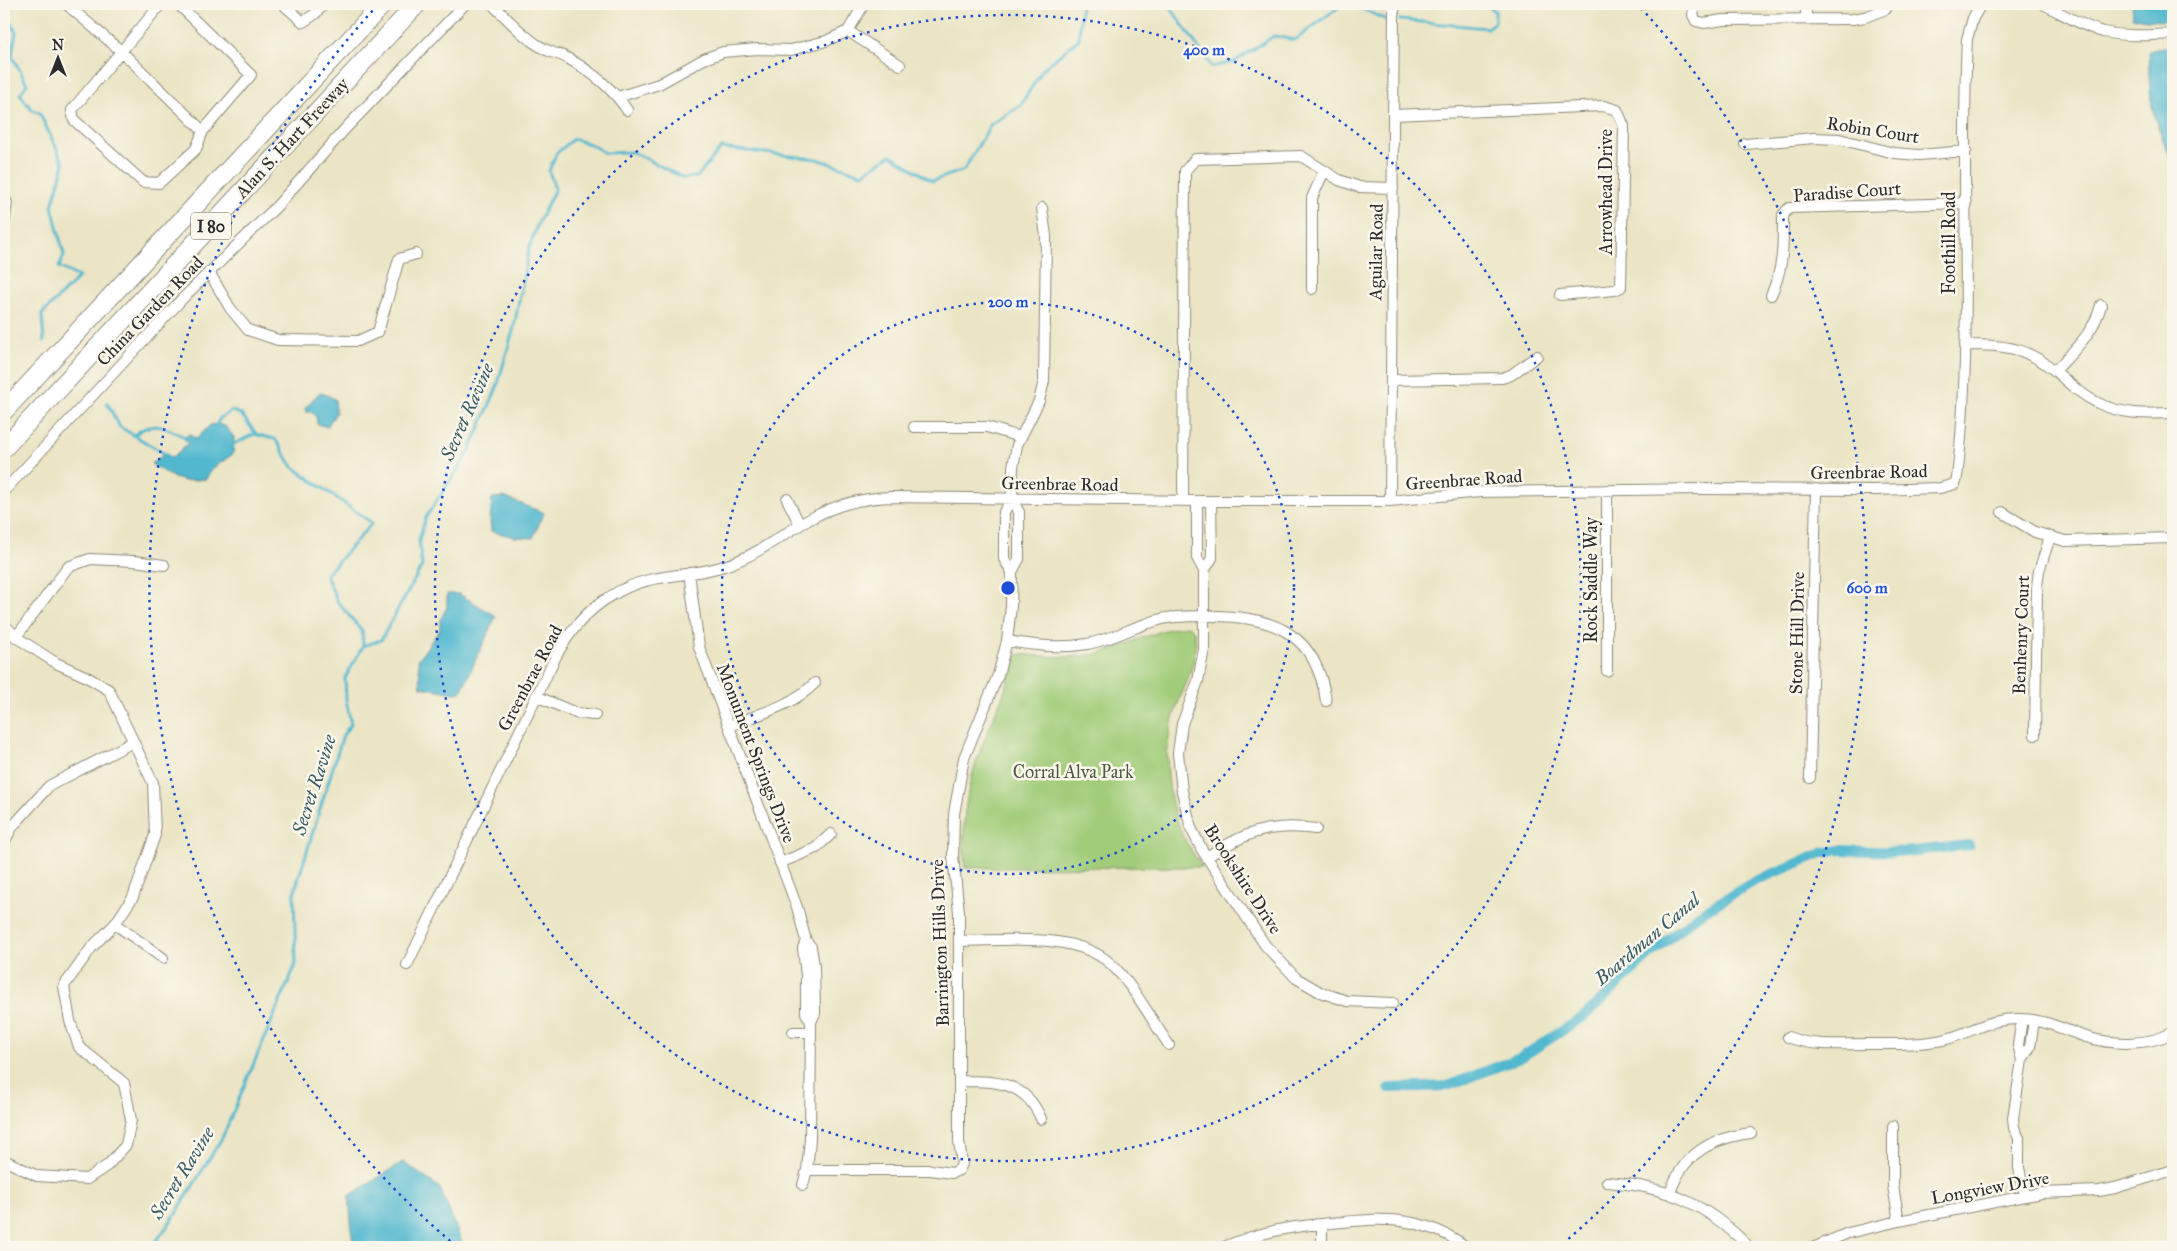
<svg xmlns="http://www.w3.org/2000/svg" width="2177" height="1251" viewBox="0 0 2177 1251" font-family="'IM FELL Great Primer',serif">
	<rect width="100%" height="100%" fill="#fbf7ec"/>
	<filter id="ink" filterUnits="userSpaceOnUse"><feTurbulence type="fractalNoise" baseFrequency=".02" numOctaves="2"/><feDisplacementMap in="SourceGraphic" scale="10" xChannelSelector="R" yChannelSelector="G"/><feConvolveMatrix kernelMatrix="1 2 1 2 8 2 1 2 1" color-interpolation-filters="sRGB"/></filter>
	<filter id="wash" filterUnits="userSpaceOnUse"><feTurbulence type="fractalNoise" baseFrequency=".0096" numOctaves="4" result="noise"/><feDisplacementMap in="SourceGraphic" scale="20" xChannelSelector="R" yChannelSelector="G"/><feGaussianBlur stdDeviation="1.12" result="paint"/><feColorMatrix in="noise" values="0 0 0 0 0 0 0 0 0 0 0 0 0 0 0 0 0 1.4 0 .05"/><feComposite in="paint" operator="in"/></filter>
	<g filter="url(#wash)">
		<rect width="100%" height="100%" fill="#ebe5c6"/>
		<path fill="#a1cc79" stroke="#667c52" d="M 1188,626 L 1194,631 C 1201,659 1182,689 1174,715 C 1162,752 1167,803 1184,838 C 1189,848 1196,858 1203,867 L 965,868 C 958,796 977,756 1004,693 C 1009,681 1010,667 1016,656 L 1022,654 C 1053,658 1084,659 1114,649 C 1139,640 1161,628 1188,626 Z"/>
		<path fill="#51b8cf" stroke="#3e727d" d="M 2132,4 L 2173,4 L 2173,19 C 2160,22 2146,21 2133,17 Z
			M 2167,47 L 2173,49 L 2173,164 C 2167,149 2160,134 2155,119 C 2149,98 2149,74 2148,52 L 2156,48 Z
			M 320,392 L 335,399 L 336,413 L 327,427 L 317,424 L 316,417 L 312,412 L 306,412 L 305,408 Z
			M 216,424 L 225,426 L 234,437 L 233,454 L 212,469 L 206,479 L 185,481 L 174,478 L 151,464 L 166,453 L 170,457 L 174,456 L 188,443 L 183,438 L 190,434 L 196,439 L 210,425 Z
			M 504,497 L 544,513 L 533,538 L 514,537 L 491,531 L 490,519 L 492,498 Z
			M 447,594 L 459,594 L 496,616 L 461,692 L 456,693 L 421,687 L 418,660 L 440,629 L 440,620 L 447,607 Z
			M 403,1162 L 440,1188 L 464,1247 L 353,1247 L 349,1196 Z"/>
		<g fill="none" stroke-linecap="round" stroke-linejoin="round">
			<path stroke="#51b8cf" stroke-width="3" d="M 11,4 L 5,12 L 16,32 L 12,56 L 27,84 L 20,94 L 32,110 L 39,112 L 64,164 L 52,206 L 64,255 L 59,267 L 79,277 L 42,314 L 44,341
				M 1168,4 L 1212,67 L 1234,62 L 1274,36 L 1295,40 L 1343,4
				M 1352,4 L 1386,20
				M 1400,20 L 1487,28 L 1495,22 L 1495,11 L 1486,4
				M 107,403 L 120,427 L 167,455
				M 217,424 L 220,418 L 232,411 L 241,414 L 257,435
				M 134,435 C 152,420 167,427 184,437
				M 230,446 L 254,434 L 275,439 L 293,467 L 372,523 L 326,575 L 337,601 L 362,631 L 363,646
				M 152,1247 L 174,1217 L 223,1136 L 296,964 L 294,893 L 343,735 L 351,724 L 346,700 L 345,678 L 363,646 L 381,640 L 422,566 L 419,539 L 426,517 L 469,452 L 496,390 L 514,327 L 529,249 L 538,223 L 555,189 L 549,171 L 556,154 L 573,139 L 590,144 L 605,153 L 633,152 L 683,178 L 697,177 L 721,148 L 817,159 L 862,174 L 891,155 L 932,181 L 964,170 L 991,124 L 1020,106 L 1043,69 L 1079,39 L 1081,4"/>
			<path stroke="#51b8cf" stroke-width="10" d="M 1389,1088 L 1447,1086 L 1520,1058 L 1582,1018 L 1646,958 L 1698,915 L 1755,881 L 1822,853 L 1840,850 L 1905,852 L 1969,845"/>
		</g>
	</g>
	<g filter="url(#ink)">
		<g fill="none" stroke-linecap="round" stroke-linejoin="round">
			<g stroke="#8b8878" stroke-width="12">
				<path id="minor" d="M 66,4 L 121,51 L 203,131
					M 161,4 L 72,110 L 74,120 L 143,182 L 159,183 L 196,149 L 203,131 L 251,75 L 178,4
					M 283,4 L 303,22 L 315,14 L 324,4
					M 492,4 C 508,19 522,36 541,47 C 550,53 561,54 569,59 C 592,72 613,89 627,110
					M 1695,4 L 1693,15 L 1696,21 L 1704,23 L 1723,20 L 1853,19 L 1865,17 L 1886,9
					M 1806,4 L 1806,19
					M 2043,4 C 2063,14 2082,26 2103,32 C 2126,37 2150,35 2173,34
					M 848,31 L 900,65
					M 618,97 L 659,84 L 704,59 L 723,52 L 757,49 L 791,50 L 826,41 L 848,31 L 864,4
					M 1394,115 L 1604,106 L 1617,110 L 1624,126 L 1621,287 L 1615,290 L 1560,295
					M 1745,144 L 1814,138 L 1839,139 L 1894,153 L 1919,155 L 1966,151
					M 4,197 L 7,203 L 4,224
					M 209,272 L 230,308 L 248,330 L 278,340 L 358,341 L 378,332 L 399,259 L 416,254
					M 1312,289 L 1312,198 L 1324,171
					M 1771,295 C 1784,267 1783,245 1783,215 L 1789,208 L 1966,203
					M 1965,345 C 2002,345 2025,346 2055,371 C 2069,383 2081,395 2098,403 C 2122,415 2147,414 2173,413
					M 2055,371 C 2074,350 2094,333 2101,305
					M 1391,380 L 1502,378 L 1511,375 L 1537,356
					M 914,427 L 987,427 L 1020,437
					M 1607,490 L 1607,671
					M 4,491 L 182,299 L 277,206 L 345,129 L 465,4
					M 787,499 L 800,525
					M 1183,501 L 1185,171 L 1195,159 L 1301,156 L 1339,180 L 1359,187 L 1393,188
					M 1197,501 L 1197,558 L 1204,571 L 1204,649 L 1198,681 L 1182,724 L 1178,753 L 1182,791 L 1191,828 L 1202,850 L 1265,945 L 1296,978 L 1320,992 L 1347,1001 L 1393,1003
					M 1390,501 L 1394,4
					M 2002,512 L 2035,532 L 2065,541 L 2173,538
					M 1204,571 L 1212,558 L 1211,501
					M 1012,572 L 1004,559 L 1004,512 L 1012,499 L 1013,467 L 1017,445 L 1039,401 L 1044,381 L 1046,236 L 1042,208
					M 689,573 L 699,647 L 797,907 L 806,941 L 811,947 L 814,965 L 815,1013 L 811,1022 L 810,1139 L 807,1170 L 803,1185
					M 4,624 L 16,637 L 56,663 L 85,676 L 109,690 L 153,783 L 155,835 L 133,897 L 115,924 L 92,947 L 64,986 L 70,1021 L 79,1047 L 124,1083 L 131,1120 L 126,1145 L 108,1165 L 87,1179 L 37,1176 L 4,1160
					M 16,637 L 68,567 L 90,559 L 134,561 L 164,565
					M 1007,641 C 1034,645 1060,649 1087,644 C 1115,639 1139,623 1167,618 C 1182,616 1197,616 1212,616 C 1274,616 1317,634 1326,701
					M 536,696 L 576,713 L 595,715
					M 729,726 C 759,714 792,706 815,683
					M 2035,735 L 2037,586 L 2039,571 L 2050,537
					M 1810,778 L 1816,489
					M 4,842 L 13,826 L 49,786 L 133,742
					M 1207,857 C 1245,832 1270,823 1316,829
					M 780,863 L 816,848 L 831,834
					M 115,924 L 163,958
					M 806,941 L 803,948 L 806,976 L 806,1013 L 811,1022
					M 959,941 C 1005,941 1075,931 1111,964 C 1133,985 1151,1019 1169,1045
					M 407,965 L 554,660 C 567,635 585,611 611,596 C 651,571 683,579 724,566 C 756,556 781,535 810,519 C 835,505 861,498 890,497 L 1197,501 L 1390,501 L 1480,492 L 1703,489 L 1875,490 L 1940,488 L 1955,484 L 1957,478 C 1974,332 1960,185 1967,39 L 1973,18 L 1981,4
					M 2022,1019 L 2018,1045 L 2022,1060 L 2013,1118 L 2014,1128 L 2019,1138 L 2019,1168 L 2025,1195
					M 793,1032 L 811,1032
					M 1788,1037 C 1813,1047 1841,1044 1867,1044 C 1894,1044 1921,1045 1947,1039 C 1974,1031 1990,1018 2020,1019 C 2044,1019 2064,1030 2086,1037 C 2112,1045 2147,1046 2172,1033
					M 2022,1060 L 2030,1047 L 2034,1020
					M 959,1081 C 995,1081 1026,1081 1041,1119
					M 1893,1126 L 1893,1186 L 1899,1221
					M 807,1170 L 930,1170 L 952,1173 L 959,1170 L 962,1164 L 959,1141 L 959,912 L 953,856 L 954,814 L 964,758 L 998,675 L 1007,641 L 1011,606 L 1012,572 L 1019,559 L 1019,512 L 1012,499
					M 1607,1182 C 1666,1186 1707,1204 1749,1247
					M 1670,1193 C 1683,1153 1712,1138 1751,1133
					M 1322,1224 L 1322,1247
					M 1224,1247 C 1263,1230 1301,1225 1343,1222 C 1364,1220 1386,1218 1407,1222 C 1427,1225 1450,1234 1466,1247
					M 1815,1247 L 1848,1233 L 1899,1221 L 2041,1193 L 2099,1191 L 2115,1188 L 2173,1170"/>
			</g>
			<g stroke="#8b8878" stroke-width="20">
				<path id="motorway" d="M 4,411 L 383,4
					M 4,448 L 417,4"/>
			</g>
			<use href="#minor" stroke="#fff" stroke-width="10"/>
			<use href="#motorway" stroke="#fff" stroke-width="18"/>
		</g>
	</g>
	<g fill="none" stroke="#1d4ed8" stroke-width="2.5" stroke-dasharray="2.5 5">
		<circle cx="1008" cy="588" r="286"/>
		<circle cx="1008" cy="588" r="573"/>
		<path d="M456 1246A859 859 0 0 1 375 8M1641 8A859 859 0 0 1 1560 1246"/>
	</g>
	<g text-anchor="middle" dominant-baseline="central" stroke-width="5" stroke-linejoin="round" paint-order="stroke">
		<rect fill="#fbf7ec" stroke="#696865" stroke-width="1" x="191" y="212.5" width="40" height="27" rx="4"/>
		<g font-size="16" font-weight="bold" fill="#2b2b2b">
			<text x="211" y="226">I 80</text>
		</g>
		<g font-size="18" fill="#2b2b2b" stroke="#fbf7ec">
			<text transform="translate(1873 130) rotate(9)">Robin Court</text>
			<text transform="translate(292 138) rotate(-47)">Alan S. Hart Freeway</text>
			<text transform="translate(1606 192) rotate(-90)">Arrowhead Drive</text>
			<text transform="translate(1847 192) rotate(-4)">Paradise Court</text>
			<text transform="translate(1949 243) rotate(-90)">Foothill Road</text>
			<text transform="translate(1376 252) rotate(-89)">Aguilar Road</text>
			<text transform="translate(150 311) rotate(-46)">China Garden Road</text>
			<text transform="translate(1869 472) rotate(-1)">Greenbrae Road</text>
			<text transform="translate(1464 480) rotate(-4)">Greenbrae Road</text>
			<text transform="translate(1060 484) rotate(1)">Greenbrae Road</text>
			<text transform="translate(1591 580) rotate(-90)">Rock Saddle Way</text>
			<text transform="translate(1797 633) rotate(-89)">Stone Hill Drive</text>
			<text transform="translate(2021 635) rotate(-88)">Benhenry Court</text>
			<text transform="translate(530 678) rotate(-62)">Greenbrae Road</text>
			<text transform="translate(756 753) rotate(69)">Monument Springs Drive</text>
			<text transform="translate(1243 879) rotate(57)">Brookshire Drive</text>
			<text transform="translate(940 943) rotate(-92)">Barrington Hills Drive</text>
			<text transform="translate(1990 1188) rotate(-10)">Longview Drive</text>
		</g>
		<g font-size="18" fill="#4e5b42" stroke="#fbf7ec">
			<text x="1073" y="772">Corral Alva Park</text>
		</g>
		<g font-size="19" font-style="italic" fill="#385c64" stroke="#fbf7ec">
			<text transform="translate(467 412) rotate(-66)">Secret Ravine</text>
			<text transform="translate(314 785) rotate(-72)">Secret Ravine</text>
			<text transform="translate(1647 939) rotate(-40)">Boardman Canal</text>
			<text transform="translate(182 1173) rotate(-58)">Secret Ravine</text>
		</g>
	</g>
	<circle cx="1008" cy="588" r="8" fill="#1d4ed8" stroke="#fbf7ec" stroke-width="2.5"/>
	<g font-size="15" text-anchor="middle" font-weight="bold" fill="#1d4ed8" stroke="#fbf7ec" stroke-width="5" stroke-linejoin="round" paint-order="stroke">
		<text x="1204" y="55">400 m</text>
		<text x="1008" y="307">200 m</text>
		<text x="1867" y="593">600 m</text>
	</g>
	<rect width="2177" height="1251" fill="none" stroke="#fbf7ec" stroke-width="20"/>
	<g transform="translate(58 58)" stroke="#fbf7ec" stroke-width="4" paint-order="stroke">
	<path d="M0-4L9 19L0 12L-9 19Z" fill="#2b2b2b"/>
	<text y="-8" font-size="14" font-weight="bold" text-anchor="middle" fill="#2b2b2b">N</text>
	</g>
</svg>
